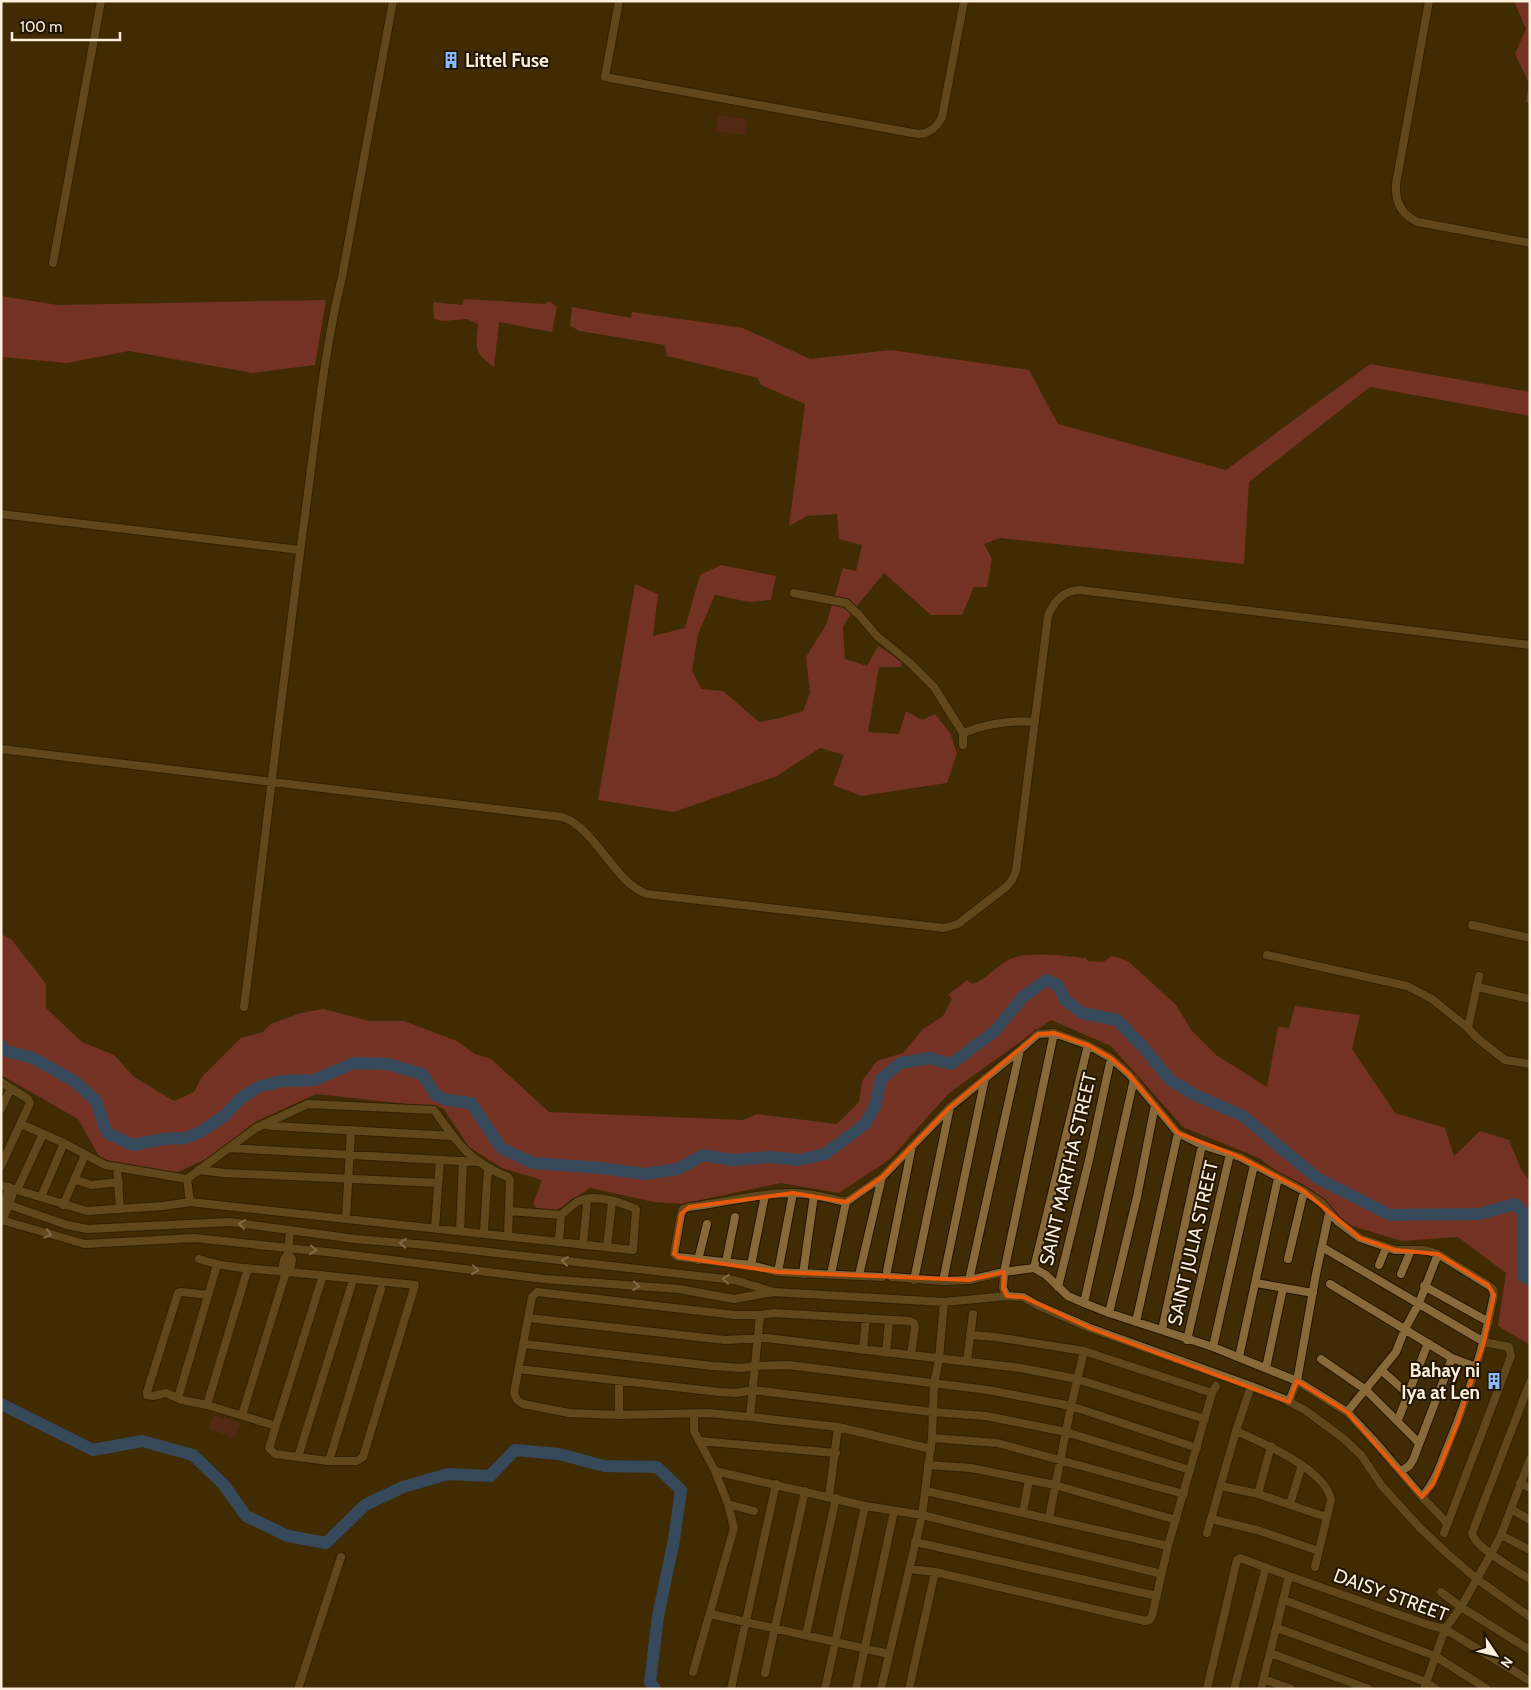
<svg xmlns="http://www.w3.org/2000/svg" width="1531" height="1690" viewBox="0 0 1531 1690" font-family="Cabin,sans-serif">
	<rect width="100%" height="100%" fill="#402b04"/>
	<path fill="#6b272e" d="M 718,115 L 747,119 L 745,135 L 716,131 Z
		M 214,1415 L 240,1423 L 235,1438 L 209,1429 Z"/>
	<path fill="#b23a49" d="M 1514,1 L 1530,1 L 1530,103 L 1526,102 L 1529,83 L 1515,54 L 1526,29 Z
		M 1,296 L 58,305 L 326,300 L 315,365 L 253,373 L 129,351 L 67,363 L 1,357 Z
		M 464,299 L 545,304 L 549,301 L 557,307 L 552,332 L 499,322 L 494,367 C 473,352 476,347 478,324 L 467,319 L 443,321 L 434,319 L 433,302 L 462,305 Z
		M 572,307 L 631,318 L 632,312 L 743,328 L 810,359 L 891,350 L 1029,370 L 1058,424 L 1226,470 L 1370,364 L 1530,392 L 1530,416 L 1370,387 L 1249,482 L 1244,564 L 1000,538 L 984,544 L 992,559 L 987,587 L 974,587 L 962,615 L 931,615 L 884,573 L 852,612 L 843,627 L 845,659 L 867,666 L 878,646 L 902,661 L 901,667 L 879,667 L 868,732 L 899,734 L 906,711 L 922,720 L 935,714 L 950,733 L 957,753 L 947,783 L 861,796 L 833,785 L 844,755 L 820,748 L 777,776 L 674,812 L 598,800 L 635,584 L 658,594 L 653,636 L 685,628 L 700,575 L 721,565 L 776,576 L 771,600 L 749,602 L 715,595 L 698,634 L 692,670 L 701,689 L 723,691 L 759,722 L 780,718 L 803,711 L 810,693 L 806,657 L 826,625 L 843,568 L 856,571 L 862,545 L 839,539 L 837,514 L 807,516 L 789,526 L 805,404 L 761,385 L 758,378 L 667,356 L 665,345 L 580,331 L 570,326 Z
		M 1,934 L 11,939 L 46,984 L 46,1008 L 82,1042 L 114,1055 L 134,1077 L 174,1101 L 194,1092 L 201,1078 L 241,1038 L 263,1032 L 271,1024 L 301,1013 L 323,1009 L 369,1021 L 404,1021 L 457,1041 L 475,1054 L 491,1059 L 549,1112 L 743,1120 L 757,1114 L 837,1124 L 859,1102 L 862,1081 L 877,1061 L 903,1053 L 923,1029 L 943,1016 L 952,999 L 948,995 L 967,980 L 972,984 C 986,980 995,967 1008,960 C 1026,950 1066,956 1086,958 L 1088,961 L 1103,962 L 1112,956 L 1128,961 L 1176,1005 L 1192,1031 L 1216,1055 L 1267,1087 L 1278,1027 L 1289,1028 L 1295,1006 L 1360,1015 L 1352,1049 L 1395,1113 L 1445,1128 L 1454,1156 L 1480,1131 L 1509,1140 L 1522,1171 L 1530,1181 L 1530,1345 L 1498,1326 L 1506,1273 L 1458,1237 L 1402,1241 L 1342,1223 L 1259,1158 L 1183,1127 L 1111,1046 L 1051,1020 L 949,1093 L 890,1159 L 839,1193 L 781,1183 L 682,1204 L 654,1202 L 590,1188 L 557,1210 L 537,1208 L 533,1204 L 542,1180 L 502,1168 L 469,1147 L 443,1108 L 316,1094 L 257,1121 L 206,1159 L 176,1173 L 107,1161 L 99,1156 L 78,1119 L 1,1075 Z"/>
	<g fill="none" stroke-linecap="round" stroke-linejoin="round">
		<path stroke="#2b6dc6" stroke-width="12" d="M 1,1046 L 6,1051 L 33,1058 L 74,1081 L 96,1101 L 107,1133 L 133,1145 L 163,1139 L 186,1138 L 202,1131 L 225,1115 L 241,1098 L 258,1087 L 282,1081 L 314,1080 L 354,1063 L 388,1064 L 422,1074 L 436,1095 L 447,1100 L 471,1103 L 501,1148 L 533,1163 L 601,1168 L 645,1174 L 678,1169 L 703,1155 L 731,1160 L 772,1157 L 798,1160 L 825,1154 L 865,1124 L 875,1106 L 881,1079 L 900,1063 L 930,1058 L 951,1064 L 995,1031 L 1022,998 L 1046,980 L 1058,985 L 1065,1000 L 1082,1013 L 1117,1020 L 1143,1047 L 1170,1080 L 1195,1095 L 1243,1116 L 1317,1178 L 1390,1215 L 1479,1214 L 1515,1204 L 1524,1213 L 1523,1276 L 1530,1280
			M 1,1404 L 93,1450 L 142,1441 L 193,1455 L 224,1485 L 246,1516 L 288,1536 L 326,1543 L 365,1505 L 403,1487 L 448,1474 L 490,1476 L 515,1450 L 559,1454 L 604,1466 L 657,1467 L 681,1490 L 674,1540 L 658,1616 L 650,1682 L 655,1689"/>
		<g stroke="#231400" stroke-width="10">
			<path id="minor" d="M 619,1 L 605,77 L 918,134 C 930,134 937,127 942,117 L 964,1
				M 1429,1 L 1396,184 C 1395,201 1401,215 1418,222 L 1530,243
				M 53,263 L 101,1
				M 1,514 L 300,550
				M 794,593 L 846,603 L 859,615 L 877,636 L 909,662 L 934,687 L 963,733 L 963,745
				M 963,733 C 986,724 1010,720 1035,722
				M 1,749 L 562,817 C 595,827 615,884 647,894 L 944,928 L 958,924 L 1006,887 L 1012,880 L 1016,871 L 1048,616 C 1053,602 1064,590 1080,590 L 1530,645
				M 1472,925 L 1530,938
				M 1267,955 L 1407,986 L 1432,999 L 1468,1028 L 1479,976
				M 1477,987 L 1530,999
				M 244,1007 C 265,843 283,679 305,515 C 316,436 323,355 342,277 L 393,1
				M 1468,1028 L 1476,1037 L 1505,1060 L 1530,1064
				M 1,1082 L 28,1099 L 30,1103 L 1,1166
				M 1,1109 L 11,1088
				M 21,1124 L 64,1143 L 105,1165 L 187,1179 L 256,1128 L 308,1104 L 434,1110 C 457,1142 469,1162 508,1177 L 510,1180 L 508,1236
				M 264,1124 L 272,1126 L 452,1136
				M 229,1148 L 477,1162
				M 117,1167 L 120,1209
				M 198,1170 L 225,1173 L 438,1183
				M 74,1179 L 91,1185 L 119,1182
				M 187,1179 L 190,1202
				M 1,1185 L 87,1211 L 163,1206 L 190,1202 L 633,1250 L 636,1209 C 620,1202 593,1193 577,1202 C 571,1206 566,1211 561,1215 L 509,1211
				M 17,1190 L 43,1134
				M 41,1197 L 64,1143
				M 1,1202 L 67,1225 L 87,1229 L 230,1222 L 355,1239 L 427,1245 L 734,1280 L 771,1291
				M 63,1205 L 85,1155
				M 3,1208 L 9,1187
				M 346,1218 L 351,1130
				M 1,1220 L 85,1244 L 194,1238 L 335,1253 L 544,1279 L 679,1289 L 734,1299 L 773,1292 L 944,1302 L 1007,1296 L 1023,1297 L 1037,1305 L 1090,1328 L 1251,1386 L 1284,1399 L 1305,1410 L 1344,1439 L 1361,1455 L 1382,1486 L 1419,1527 L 1451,1557 L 1477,1579 L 1530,1617
				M 2,1220 L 9,1205 L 14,1189
				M 435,1228 L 440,1160
				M 460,1231 L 463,1161
				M 484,1231 L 488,1168
				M 559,1242 L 561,1215
				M 583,1245 L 587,1202
				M 607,1247 L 612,1202
				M 1322,1247 L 1484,1342 L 1509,1347 L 1511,1356 L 1444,1533
				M 288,1253 L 292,1259 L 290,1272
				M 199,1259 C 228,1269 259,1269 289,1272 C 331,1276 373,1281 415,1285 L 363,1457 L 357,1461 L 329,1461 L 275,1454 L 269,1448 L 323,1275
				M 1288,1259 L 1304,1191
				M 698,1260 L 707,1224
				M 726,1262 L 735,1217
				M 751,1265 L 765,1195
				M 1379,1265 L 1386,1248
				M 1034,1268 L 1088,1045
				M 887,1271 L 912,1146
				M 282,1272 L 284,1260 L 288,1253 L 290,1230
				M 778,1272 L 793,1193
				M 803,1274 L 814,1195
				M 831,1274 L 846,1202
				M 1401,1274 L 1411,1250
				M 859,1275 L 882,1177
				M 882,1277 L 778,1272 L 751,1265 L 678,1257 L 674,1254 L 681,1214 L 683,1209 L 689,1207 C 723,1203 758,1193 792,1193 C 810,1193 829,1198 846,1202 L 882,1177 L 950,1107 L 1020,1050 L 1038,1034 L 1054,1033 L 1088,1045 L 1111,1058 L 1129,1074 L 1178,1133 L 1202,1145 L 1240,1157 L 1304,1191 L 1322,1203 L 1337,1221 L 1360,1238 L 1395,1250 L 1425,1250 L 1438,1254 L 1488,1285 L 1493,1289 L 1494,1295 C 1484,1346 1469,1395 1449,1443 C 1441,1463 1436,1481 1422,1497
				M 892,1277 L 943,1281 L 969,1280 L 1004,1272 L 1034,1268 L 1046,1275 L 1068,1296 L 1084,1303 L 1109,1313 L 1213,1347 L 1297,1381 L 1347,1412 L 1377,1444 L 1422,1497 L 1447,1523
				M 914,1280 L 950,1107
				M 969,1280 L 1020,1050
				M 943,1281 L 985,1078
				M 1256,1283 L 1313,1293
				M 1330,1284 L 1452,1358 L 1476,1367
				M 1424,1286 L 1489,1322
				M 1058,1287 L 1089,1160 L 1111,1058
				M 208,1295 L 181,1292 L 178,1293 L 147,1392 L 147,1395 L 153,1396 L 166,1393 L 182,1400 L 207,1405 L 276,1426
				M 1007,1296 L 1003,1288 L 1004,1272 L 1054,1033
				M 1084,1303 L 1134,1079
				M 1109,1313 L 1137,1197 L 1155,1105
				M 528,1318 L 725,1340 L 766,1338 L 1021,1368 L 1077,1379 L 1205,1419
				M 1136,1322 L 1178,1133
				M 1162,1330 L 1202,1145
				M 970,1335 L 996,1337 L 1084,1351 L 1212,1393
				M 1187,1340 L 1230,1154
				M 524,1344 L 712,1366 L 742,1368 L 754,1366 L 788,1365 L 988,1390 L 1071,1406 L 1197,1448
				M 1213,1347 L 1254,1165
				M 863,1350 L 866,1318
				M 886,1353 L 889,1321
				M 911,1355 L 915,1327 L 914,1323 L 910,1321 L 773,1313 L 760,1315 L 735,1315 L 537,1292 L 532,1297 L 514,1393 L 517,1400 L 523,1404 L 569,1413 L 619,1415 L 708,1413 L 750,1417 L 838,1427 L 931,1449
				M 1239,1357 L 1278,1178
				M 1321,1359 L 1366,1390 L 1419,1443
				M 967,1361 L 973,1314
				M 1266,1368 L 1283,1288
				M 518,1369 L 719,1392 L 736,1393 L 753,1390 L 932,1412 L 986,1416 L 1066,1432 L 1190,1470
				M 1381,1370 L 1407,1393
				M 1530,1382 L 1472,1533 C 1474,1547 1517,1571 1530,1579
				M 178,1398 L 217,1265
				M 1289,1402 L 1297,1381 L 1316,1274 L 1329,1213
				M 207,1405 L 248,1268
				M 1347,1412 L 1396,1352 L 1405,1329 L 1419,1303 L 1438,1254
				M 242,1415 L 286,1272
				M 619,1415 L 619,1381
				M 750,1417 L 760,1315
				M 1398,1420 L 1428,1343
				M 1236,1431 C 1261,1442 1327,1470 1331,1500 L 1315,1567
				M 932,1438 L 997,1443 L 1184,1494
				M 699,1441 L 836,1453
				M 298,1457 L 353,1280
				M 329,1461 L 381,1289
				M 928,1465 L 971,1468 L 1055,1485 L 1176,1520
				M 715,1471 L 865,1506 L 922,1515 L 1162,1574
				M 1401,1471 L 1409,1466 L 1413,1460 L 1452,1358
				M 1520,1483 L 1530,1488
				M 1221,1486 L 1258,1494 L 1326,1517
				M 926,1491 L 1168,1546
				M 1258,1494 L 1271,1446
				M 829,1497 L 838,1427
				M 728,1504 L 754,1511
				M 1290,1504 L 1302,1465
				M 1511,1509 L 1530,1520
				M 1023,1512 L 1029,1480
				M 1049,1518 L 1071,1406 L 1084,1351
				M 1211,1519 L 1257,1530 L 1319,1551
				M 1207,1533 L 1236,1431 L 1251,1386
				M 1501,1535 L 1530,1550
				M 915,1542 L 1157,1596
				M 909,1569 L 935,1572 L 1145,1621 L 1149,1620 L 1152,1616 L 1168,1546 L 1212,1393 L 1216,1386
				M 1289,1576 L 1429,1625 L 1445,1629 L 1530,1681
				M 1441,1592 L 1461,1607 L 1530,1650
				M 1284,1600 L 1435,1656 L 1487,1689
				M 710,1614 L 889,1654
				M 1277,1628 L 1426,1682 L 1436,1689
				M 806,1635 L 836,1498
				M 1270,1653 L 1369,1689
				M 693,1672 L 734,1528 L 728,1504 L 715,1471 L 694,1431 L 694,1414
				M 765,1673 L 805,1491
				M 1264,1679 L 1291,1689
				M 298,1689 L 341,1557
				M 731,1689 L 776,1484
				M 825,1689 L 865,1506
				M 856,1689 L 894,1511
				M 881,1689 L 922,1515 L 932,1438 L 934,1384 L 939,1359 L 944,1302
				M 909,1689 L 935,1572
				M 1207,1689 L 1236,1564 L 1237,1560 L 1240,1558 L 1289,1576 L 1261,1689
				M 1234,1689 L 1266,1567
				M 1424,1689 L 1445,1629 L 1461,1607 L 1491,1554 L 1501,1535 L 1530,1459"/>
		</g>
		<use href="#minor" stroke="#87693a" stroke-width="8"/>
	</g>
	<defs><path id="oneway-chevron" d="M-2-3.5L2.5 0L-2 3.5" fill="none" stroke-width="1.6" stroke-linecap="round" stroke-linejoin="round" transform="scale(1.25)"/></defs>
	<g stroke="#ceb99b">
		<use href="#oneway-chevron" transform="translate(242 1224) rotate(-172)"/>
		<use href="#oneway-chevron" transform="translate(48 1234) rotate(16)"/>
		<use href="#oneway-chevron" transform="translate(403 1243) rotate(-175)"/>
		<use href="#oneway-chevron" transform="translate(313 1250) rotate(6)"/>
		<use href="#oneway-chevron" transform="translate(565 1261) rotate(-174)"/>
		<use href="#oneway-chevron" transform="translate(475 1270) rotate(7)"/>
		<use href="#oneway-chevron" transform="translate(726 1279) rotate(-174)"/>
		<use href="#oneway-chevron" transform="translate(636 1286) rotate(4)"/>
	</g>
	<path d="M0 0H1531V1690H0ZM 1054,1033 L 1088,1045 L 1111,1058 L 1129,1074 L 1178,1133 L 1240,1157 L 1304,1191 L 1360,1238 L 1395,1250 L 1438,1254 L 1488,1285 L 1494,1295 L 1484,1342 L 1458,1422 L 1433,1484 L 1422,1497 L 1347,1412 L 1297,1381 L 1289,1402 L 1090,1328 L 1023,1297 L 1007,1296 L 1003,1288 L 1004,1272 L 969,1280 L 778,1272 L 678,1257 L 674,1254 L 681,1214 L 689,1207 L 793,1193 L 846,1202 L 882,1177 L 950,1107 L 1038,1034 Z" fill="#402b04" fill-opacity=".55" fill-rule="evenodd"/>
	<path fill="none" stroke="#e8590c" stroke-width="4" stroke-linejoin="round" d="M 1054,1033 L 1088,1045 L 1111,1058 L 1129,1074 L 1178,1133 L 1240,1157 L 1304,1191 L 1360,1238 L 1395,1250 L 1438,1254 L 1488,1285 L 1494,1295 L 1484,1342 L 1458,1422 L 1433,1484 L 1422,1497 L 1347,1412 L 1297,1381 L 1289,1402 L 1090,1328 L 1023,1297 L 1007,1296 L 1003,1288 L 1004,1272 L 969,1280 L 778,1272 L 678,1257 L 674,1254 L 681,1214 L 689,1207 L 793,1193 L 846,1202 L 882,1177 L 950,1107 L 1038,1034 Z"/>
	<defs>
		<g id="building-bare" transform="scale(1.35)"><path d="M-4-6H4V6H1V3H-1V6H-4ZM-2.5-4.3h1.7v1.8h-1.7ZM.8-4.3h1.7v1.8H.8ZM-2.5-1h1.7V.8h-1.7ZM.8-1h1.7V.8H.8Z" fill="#8bbafc" stroke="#211503" stroke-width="2.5" paint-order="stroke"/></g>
	</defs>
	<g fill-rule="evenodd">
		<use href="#building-bare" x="451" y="60"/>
		<use href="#building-bare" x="1494" y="1381"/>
	</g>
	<g text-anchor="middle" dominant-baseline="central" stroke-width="4" stroke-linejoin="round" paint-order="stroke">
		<g font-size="19" font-weight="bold" fill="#fdefdb" stroke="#211503" text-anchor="start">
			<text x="465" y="60">Littel Fuse</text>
			<text x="1480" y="1370" text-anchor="end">Bahay ni<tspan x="1480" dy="22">Iya at Len</tspan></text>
		</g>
		<g font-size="19" fill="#fdefdb" stroke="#211503">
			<text transform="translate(1068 1169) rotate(-77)">SAINT MARTHA STREET</text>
			<text transform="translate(1193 1243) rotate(-77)">SAINT JULIA STREET</text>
			<text transform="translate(1391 1595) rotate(20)">DAISY STREET</text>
		</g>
	</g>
	<rect width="1531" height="1690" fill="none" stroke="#fdefdb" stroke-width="5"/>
	<g transform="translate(1496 1655) rotate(125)" stroke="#211503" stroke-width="4" paint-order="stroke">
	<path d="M0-4L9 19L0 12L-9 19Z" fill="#fdefdb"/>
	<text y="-8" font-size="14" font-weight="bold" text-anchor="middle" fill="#fdefdb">N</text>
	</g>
	<path d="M12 32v8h108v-8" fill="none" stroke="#fdefdb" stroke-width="2.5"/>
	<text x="20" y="32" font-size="15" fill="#fdefdb" stroke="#211503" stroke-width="4" paint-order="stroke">100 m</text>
</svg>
